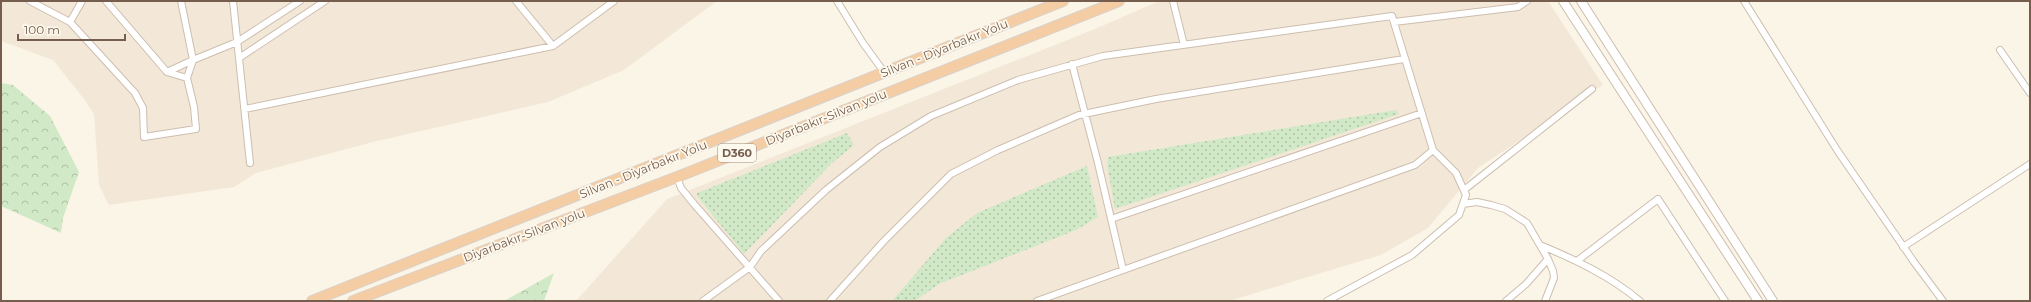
<svg xmlns="http://www.w3.org/2000/svg" width="2031" height="302" viewBox="0 0 2031 302" font-family="Montserrat,sans-serif">
	<defs>
		<pattern id="forest-crowns" width="20" height="18" patternUnits="userSpaceOnUse"><rect width="20" height="18" fill="#d2e9c7"/><path d="M2 6a3 3 0 1 1 6 0M12 15a3 3 0 1 1 6 0" fill="none" stroke="#afc0a4"/></pattern>
		<pattern id="park-dots" width="8" height="8" patternUnits="userSpaceOnUse"><rect width="8" height="8" fill="#d2e9c7"/><path d="M2 2h.1M6 6h.1" fill="none" stroke="#afc0a4" stroke-width="1.8" stroke-linecap="round"/></pattern>
	</defs>
	<rect width="100%" height="100%" fill="#fbf5e8"/>
	<path fill="#f3e8d7" d="M 1,1 L 717,1 L 624,70 L 548,102 L 373,142 L 256,173 L 234,187 L 109,205 L 99,185 L 94,114 L 84,99 L 53,60 L 1,41 Z
		M 1159,1 L 1548,1 L 1603,85 L 1478,168 L 1428,228 L 1381,255 L 1229,301 L 576,301 L 667,199 L 1095,29 Z"/>
	<path fill="url(#forest-crowns)" d="M 1,83 L 13,85 L 50,116 L 79,172 L 63,218 L 61,233 L 1,206 Z
		M 554,273 L 544,301 L 504,301 Z"/>
	<path fill="url(#park-dots)" d="M 1396,110 L 1399,114 L 1115,209 L 1107,165 L 1108,157 Z
		M 847,133 L 854,145 L 831,164 L 744,254 L 697,196 L 697,193 Z
		M 1087,166 L 1098,217 L 1076,230 L 939,284 L 915,301 L 892,301 L 946,238 L 977,213 Z"/>
	<g fill="none" stroke-linecap="round" stroke-linejoin="round">
		<g stroke="#cdbeaf" stroke-width="8">
			<path id="minor" d="M 30,1 L 70,22 L 135,93 L 143,108 L 144,137 L 196,129 L 194,107 L 187,78 L 193,60 L 181,1
				M 106,1 L 167,72 L 193,60 L 237,42 L 300,1
				M 233,1 L 250,163
				M 516,1 L 553,46
				M 837,1 L 863,43 L 884,72
				M 1173,1 L 1184,45
				M 1744,1 L 1837,150 L 1914,262 L 1943,301
				M 70,22 L 82,1
				M 1394,22 L 1518,7 L 1527,1
				M 2000,50 L 2030,93
				M 239,58 L 325,1
				M 1072,64 L 1098,163 L 1123,270
				M 167,72 L 187,78
				M 245,109 L 553,46 L 614,1
				M 677,177 L 681,188 L 694,204 L 779,301
				M 1464,190 L 1592,89
				M 1463,204 L 1477,202 L 1491,205 L 1505,209 L 1527,223 L 1548,259 L 1553,271 L 1554,278 L 1545,301
				M 1111,219 L 1422,113
				M 1540,245 C 1576,260 1610,276 1640,301
				M 1903,247 L 2030,164
				M 1577,261 L 1658,199 L 1725,301
				M 703,301 L 750,267 L 761,251 L 826,190 L 880,147 L 931,116 L 1018,80 L 1103,56 L 1392,16 L 1433,150 L 1456,173 L 1466,195 L 1459,215 L 1412,255 L 1327,301
				M 830,301 L 883,242 L 951,174 L 998,150 L 1079,115 L 1156,99 L 1404,59
				M 1037,301 L 1415,165 L 1433,150
				M 1506,301 L 1526,284 L 1548,259"/>
		</g>
		<g stroke="#cdbeaf" stroke-width="10">
			<path id="tertiary" d="M 1563,1 L 1758,301
				M 1581,1 L 1773,301"/>
		</g>
		<g stroke="#d8d2cd" stroke-width="12">
			<path id="trunk" d="M 312,301 L 1063,1
				M 353,301 L 677,177 L 1119,1"/>
		</g>
		<use href="#minor" stroke="#fff" stroke-width="6"/>
		<use href="#tertiary" stroke="#fff" stroke-width="8"/>
		<use href="#trunk" stroke="#f4cda4" stroke-width="10"/>
	</g>
	<g text-anchor="middle" dominant-baseline="central" stroke-width="3.5" stroke-linejoin="round" paint-order="stroke">
		<rect fill="#fef9ef" stroke="#9e8c7e" stroke-width="1" x="718" y="144" width="38" height="18" rx="3"/>
		<g font-size="11" font-weight="bold" fill="#755e4d">
			<text x="737" y="153">D360</text>
		</g>
		<g font-size="12" fill="#755e4d" stroke="#fef9ef">
			<text transform="translate(944 48) rotate(-22)">Silvan - Diyarbakır Yolu</text>
			<text transform="translate(826 117) rotate(-22)">Diyarbakır-Silvan yolu</text>
			<text transform="translate(643 169) rotate(-22)">Silvan - Diyarbakır Yolu</text>
			<text transform="translate(524 235) rotate(-21)">Diyarbakır-Silvan yolu</text>
		</g>
	</g>
	<rect width="2031" height="302" fill="none" stroke="#755e4d" stroke-width="4"/>
	<path d="M18 34v6h107v-6" fill="none" stroke="#755e4d" stroke-width="2"/>
	<text x="24" y="34" font-size="12" fill="#755e4d" stroke="#fef9ef" stroke-width="3" paint-order="stroke">100 m</text>
</svg>
